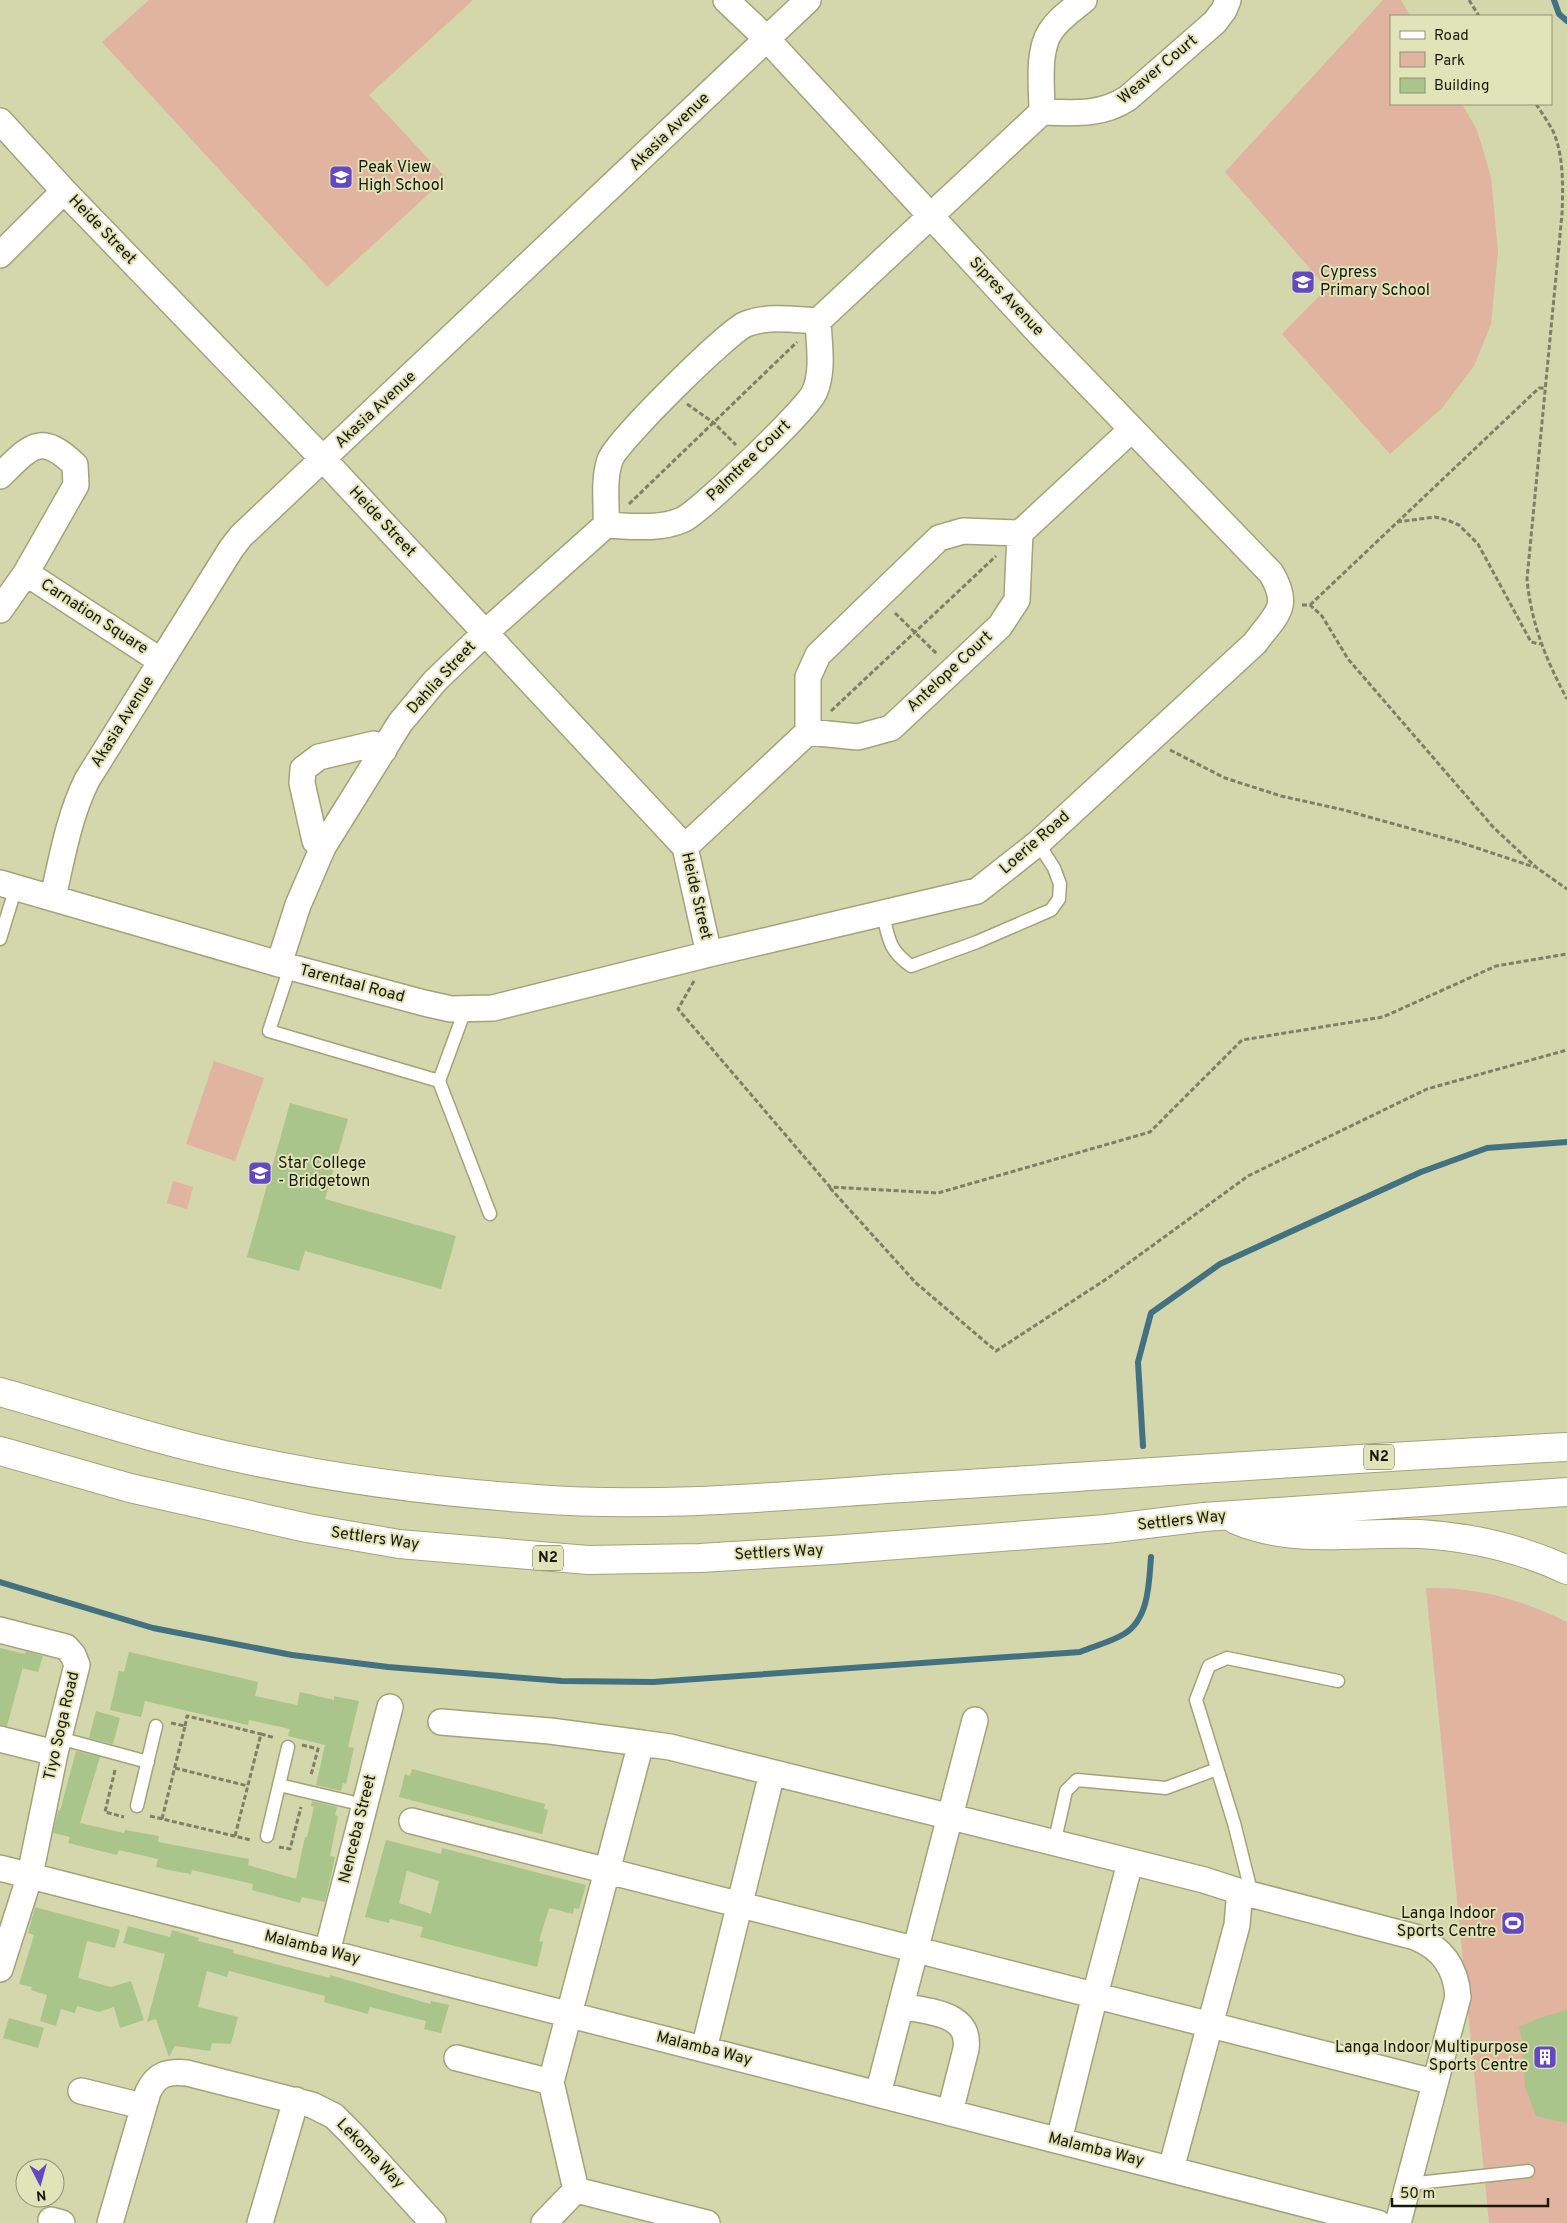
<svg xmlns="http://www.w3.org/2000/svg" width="1567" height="2223" viewBox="0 0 1567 2223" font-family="Overpass,sans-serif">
	<rect width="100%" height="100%" fill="#d4d6ab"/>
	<path fill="#e0b49e" d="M 149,0 L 473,0 L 369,95 L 446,178 L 327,287 L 102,42 Z
		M 1383,0 L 1401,0 L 1410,16 L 1391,16 L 1391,104 L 1462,104 L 1477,130 L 1491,177 L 1498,252 L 1491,324 L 1474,366 L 1442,408 L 1390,454 L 1282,334 L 1327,288 L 1225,172 Z
		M 214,1061 L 264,1078 L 235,1161 L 186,1144 Z
		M 173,1181 L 193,1187 L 187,1209 L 167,1203 Z
		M 1426,1588 C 1479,1587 1519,1599 1567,1622 L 1567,2223 L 1489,2223 Z"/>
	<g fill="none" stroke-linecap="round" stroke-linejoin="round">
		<path stroke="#427181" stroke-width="6" d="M 1554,0 L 1559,14 L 1567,21
			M 1143,1446 L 1138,1362 L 1151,1313 L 1220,1264 L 1421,1172 L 1487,1148 L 1567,1142
			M 0,1582 L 153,1628 L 292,1655 L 388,1667 L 562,1681 L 653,1682 L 1080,1652 C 1094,1646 1111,1642 1124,1634 C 1149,1619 1149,1583 1151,1557"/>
	</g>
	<path fill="#a9c58c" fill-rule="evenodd" d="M 290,1103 L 348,1119 L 325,1199 L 456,1236 L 441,1289 L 305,1251 L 299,1271 L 247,1257 Z
		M 0,1648 L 25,1654 L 26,1651 L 43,1656 L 38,1672 L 22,1668 L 24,1663 L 7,1726 L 0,1725 Z
		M 129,1652 L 258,1682 L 255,1696 L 297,1705 L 300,1692 L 334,1700 L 334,1696 L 359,1701 L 348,1747 L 354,1748 L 346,1784 L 343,1783 L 341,1791 L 316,1785 L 325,1745 L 288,1736 L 290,1729 L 249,1720 L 248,1725 L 145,1701 L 141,1717 L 110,1710 L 119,1671 L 124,1672 Z
		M 96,1711 L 120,1718 L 113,1744 L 89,1738 Z
		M 76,1751 L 100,1757 L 80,1823 L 124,1833 L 125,1830 L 159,1836 L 158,1842 L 249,1859 L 248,1865 L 296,1879 L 305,1837 L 307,1837 L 314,1807 L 311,1806 L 312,1801 L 337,1807 L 335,1815 L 338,1816 L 330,1856 L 335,1857 L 325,1902 L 302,1897 L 300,1903 L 252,1890 L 253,1884 L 192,1870 L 191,1874 L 173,1871 L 156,1867 L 158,1859 L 119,1850 L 117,1855 L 68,1843 L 70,1837 L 53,1833 L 58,1810 L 60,1811 Z
		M 412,1769 L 545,1804 L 544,1809 L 548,1810 L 542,1834 L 399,1797 L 405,1774 L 410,1776 Z
		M 386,1840 L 441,1854 L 442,1848 L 586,1885 L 579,1909 L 574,1908 L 573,1914 L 549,1908 L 539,1941 L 543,1942 L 537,1967 L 420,1937 L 423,1927 L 390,1919 L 389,1923 L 365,1917 ZM 407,1871 L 439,1881 L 431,1914 L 399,1903 Z
		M 35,1907 L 120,1930 L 115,1948 L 87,1941 L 78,1978 L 111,1987 L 131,1981 L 144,2020 L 120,2028 L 114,2007 L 99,2012 L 77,2006 L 75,2013 L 61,2009 L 56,2026 L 40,2021 L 47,1995 L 31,1990 L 32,1987 L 19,1984 L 34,1935 L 28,1933 Z
		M 128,1926 L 170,1937 L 172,1930 L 199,1938 L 198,1941 L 234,1950 L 233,1953 L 330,1978 L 330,1975 L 430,2004 L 431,2001 L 449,2005 L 441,2033 L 424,2029 L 426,2021 L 370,2007 L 368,2014 L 324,2002 L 325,1996 L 229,1971 L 227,1977 L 207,1971 L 198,2007 L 238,2017 L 231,2044 L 212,2043 L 210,2051 L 175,2046 L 169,2057 L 156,2019 L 147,2022 L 165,1954 L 123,1943 Z
		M 1567,2010 L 1567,2123 L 1536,2116 L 1525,2087 L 1523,2046 L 1519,2027 L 1539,2018 Z
		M 9,2018 L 44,2028 L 38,2048 L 3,2038 Z"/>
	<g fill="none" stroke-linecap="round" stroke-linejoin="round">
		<g stroke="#a2a37a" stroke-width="15">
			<path id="lane" d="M 883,915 C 889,940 889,950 911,966 L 977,942 L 1051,910 L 1059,899 L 1060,884 L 1054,868 L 1038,843
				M 0,939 L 16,887
				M 290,967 L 269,1031 L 439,1081
				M 465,1010 L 439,1081 L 490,1214
				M 59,1738 L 148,1762
				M 279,1785 L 364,1805
				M 137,1806 L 156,1726
				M 267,1836 L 288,1747
				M 1054,1844 L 1066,1791 L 1077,1780 L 1166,1788 L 1217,1769
				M 1252,1895 L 1234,1823 L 1196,1700 L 1209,1666 L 1227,1658 L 1338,1681
				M 1408,2184 L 1528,2171"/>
		</g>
		<g stroke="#a2a37a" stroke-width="28">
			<path id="street" d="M 1042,112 C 1042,87 1037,53 1050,32 C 1058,19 1072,10 1084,0
				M 0,121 L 64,191 L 324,460 L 685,847 L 709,954
				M 0,255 L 64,191
				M 0,476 C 30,447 40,431 75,465 L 76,485 L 26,573 L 0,610
				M 606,525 C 607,505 603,480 610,460 C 616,442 727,332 746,324 C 768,315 796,320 818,321 L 1042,112 C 1073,113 1101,116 1128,98 L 1215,22 L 1224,10 L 1228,0
				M 26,573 L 161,661
				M 808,732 L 858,737 L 891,728 L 1000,626 L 1017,600 L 1020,533
				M 323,847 L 315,841 L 302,783 L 303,769 L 319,757 L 374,744 L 384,750
				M 685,847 L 808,732 L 808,677 L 818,655 L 939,538 L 963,531 L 1020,533 L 1131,430
				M 0,883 L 279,964 L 424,1003 L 451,1009 L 493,1008 L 709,954 L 977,891 L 1038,843 L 1255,643 C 1275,615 1292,608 1271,573 L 1040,334 L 766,38 L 726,0
				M 53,897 C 62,858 69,816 87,780 L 231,549 L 241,536 L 808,0
				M 279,964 L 298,905 L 323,847 L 400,723 L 435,681 L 486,632 L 606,525 C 631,526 659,530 682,520 C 699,513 806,410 814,393 C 824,372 819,344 818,321
				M 0,1630 L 66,1647 L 73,1655 L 77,1665 L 55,1753 L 30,1875 L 0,1969
				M 441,1722 L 550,1731 L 641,1743
				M 0,1739 L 55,1753
				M 412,1821 L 1434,2082
				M 0,1868 L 1378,2223
				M 327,1952 L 390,1707
				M 901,2006 C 928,2012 971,2012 966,2049 L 950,2112
				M 704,2049 L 772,1773
				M 457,2058 L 551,2082 L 576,2190
				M 551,2082 L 641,1743 L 670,1747 L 1204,1880 L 1238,1891 L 1415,1937 C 1442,1948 1456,1967 1458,1997 L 1398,2223
				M 81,2091 L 142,2106
				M 878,2094 L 975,1720
				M 1059,2140 L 1095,1995 L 1130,1863
				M 1171,2169 L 1237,1925 L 1239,1901 L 1238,1891
				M 51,2220 L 62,2223
				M 110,2223 L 148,2092 C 156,2074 168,2071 187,2073 L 312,2105 L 334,2116 L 352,2134 L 433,2223
				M 260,2223 L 296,2100
				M 544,2223 L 576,2190 L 707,2223"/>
		</g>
		<g stroke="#a2a37a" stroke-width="30">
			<path id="highway" d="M 0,1392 C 63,1410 127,1431 191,1447 C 304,1475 420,1491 536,1499 C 668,1509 801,1494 933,1486 C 1144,1473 1355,1458 1567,1447
				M 0,1451 L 130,1488 L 307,1528 L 399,1544 L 588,1560 L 700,1558 L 832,1550 L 1106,1529 L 1204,1517 L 1567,1492
				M 1236,1520 C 1294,1545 1359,1531 1420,1534 C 1470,1537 1522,1549 1567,1570"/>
		</g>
		<path stroke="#7f8061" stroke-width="3" stroke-dasharray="5 2.5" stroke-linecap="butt" d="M 1469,0 L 1479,16
			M 1536,104 C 1542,113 1548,122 1553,131 C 1564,156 1563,187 1562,214 L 1527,579 C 1531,623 1546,660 1567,699
			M 687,404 L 714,423 L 736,445
			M 629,504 L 797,342
			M 1397,522 L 1435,517 L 1447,520 L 1459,525 L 1478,544 L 1531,642 L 1540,644
			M 1302,605 L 1310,605 L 1322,616 L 1348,659 L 1494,828 L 1537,868 L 1567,889
			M 1310,605 L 1539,388 L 1544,388
			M 895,613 L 937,654
			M 831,711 L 996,556
			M 1170,750 L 1225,778 L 1281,796 L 1344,810 L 1462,843 L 1534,867
			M 694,981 L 678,1009 L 830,1187 L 938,1193 L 1150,1132 L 1242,1040 L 1383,1017 L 1496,966 L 1567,954
			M 830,1188 L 916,1283 L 996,1351 L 1108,1278 L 1248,1176 L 1427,1089 L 1567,1050
			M 185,1726 L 187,1716 L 261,1734
			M 302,1745 L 318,1749 L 311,1775
			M 175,1768 L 248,1786
			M 115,1770 L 105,1812 L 124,1817
			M 150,1816 L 251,1840
			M 162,1819 L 185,1726 L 171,1723
			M 235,1836 L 261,1734 L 275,1738
			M 279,1847 L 290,1849 L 301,1807"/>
		<use href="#lane" stroke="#fff" stroke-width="12"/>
		<use href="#street" stroke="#fff" stroke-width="25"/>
		<use href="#highway" stroke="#fff" stroke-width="28"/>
	</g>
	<defs>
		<g id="school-square" transform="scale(1.25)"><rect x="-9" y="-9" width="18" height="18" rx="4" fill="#6448c1" stroke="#e1e3b8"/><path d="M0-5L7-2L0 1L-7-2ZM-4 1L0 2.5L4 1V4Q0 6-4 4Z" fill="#fff"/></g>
		<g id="university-square" transform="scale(1.25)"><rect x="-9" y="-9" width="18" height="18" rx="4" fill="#6448c1" stroke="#e1e3b8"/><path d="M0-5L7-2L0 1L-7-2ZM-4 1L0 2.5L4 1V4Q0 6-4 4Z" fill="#fff"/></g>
		<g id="stadium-square" transform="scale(1.25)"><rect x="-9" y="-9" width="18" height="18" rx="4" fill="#6448c1" stroke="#e1e3b8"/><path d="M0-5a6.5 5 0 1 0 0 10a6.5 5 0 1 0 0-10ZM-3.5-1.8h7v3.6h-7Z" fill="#fff"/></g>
		<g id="building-square" transform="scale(1.25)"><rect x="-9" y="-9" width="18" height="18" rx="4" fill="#6448c1" stroke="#e1e3b8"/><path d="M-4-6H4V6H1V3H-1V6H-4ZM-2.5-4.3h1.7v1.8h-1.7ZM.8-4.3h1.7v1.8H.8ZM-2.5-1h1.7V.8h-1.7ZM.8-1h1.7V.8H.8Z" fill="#fff"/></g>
	</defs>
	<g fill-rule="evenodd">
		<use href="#school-square" x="341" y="177"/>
		<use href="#school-square" x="1303" y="282"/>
		<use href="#university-square" x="260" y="1173"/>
		<use href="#stadium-square" x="1513" y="1923"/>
		<use href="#building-square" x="1545" y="2057"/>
	</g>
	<g text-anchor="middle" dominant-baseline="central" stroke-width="4" stroke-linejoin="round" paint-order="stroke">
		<g fill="#e1e3b8" stroke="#55563e" stroke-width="1">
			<rect x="1364" y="1444.5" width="30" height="25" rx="4"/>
			<rect x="533" y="1545.5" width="30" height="25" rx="4"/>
		</g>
		<g font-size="15" font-weight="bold" fill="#191909">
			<text x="1379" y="1457">N2</text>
			<text x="548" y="1558">N2</text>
		</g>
		<g font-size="16" fill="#191909" stroke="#e1e3b8">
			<text transform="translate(1158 70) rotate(-40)">Weaver Court</text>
			<text transform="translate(670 132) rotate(-44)">Akasia Avenue</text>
			<text transform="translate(102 230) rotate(46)">Heide Street</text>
			<text transform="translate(1006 297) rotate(47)">Sipres Avenue</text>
			<text transform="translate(376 410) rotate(-43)">Akasia Avenue</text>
			<text transform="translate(749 461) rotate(-44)">Palmtree Court</text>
			<text transform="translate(382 522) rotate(47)">Heide Street</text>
			<text transform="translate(94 617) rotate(33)">Carnation Square</text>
			<text transform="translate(950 672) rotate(-43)">Antelope Court</text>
			<text transform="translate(442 678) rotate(-47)">Dahlia Street</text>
			<text transform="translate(123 722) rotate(-58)">Akasia Avenue</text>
			<text transform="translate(1035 843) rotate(-41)">Loerie Road</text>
			<text transform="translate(696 896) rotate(77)">Heide Street</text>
			<text transform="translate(352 984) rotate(15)">Tarentaal Road</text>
			<text transform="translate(1182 1521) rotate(-6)">Settlers Way</text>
			<text transform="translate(375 1539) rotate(8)">Settlers Way</text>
			<text transform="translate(779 1553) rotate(-3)">Settlers Way</text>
			<text transform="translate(62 1726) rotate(-77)">Tiyo Soga Road</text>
			<text transform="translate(358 1829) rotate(-76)">Nenceba Street</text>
			<text transform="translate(312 1948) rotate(14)">Malamba Way</text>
			<text transform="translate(704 2049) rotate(14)">Malamba Way</text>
			<text transform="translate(1096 2150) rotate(14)">Malamba Way</text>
			<text transform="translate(370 2154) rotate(46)">Lekoma Way</text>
		</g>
		<g font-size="16" fill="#191909" stroke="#e1e3b8" text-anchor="start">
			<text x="358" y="168">Peak View<tspan x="358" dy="18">High School</tspan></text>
			<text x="1320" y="273">Cypress<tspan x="1320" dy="18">Primary School</tspan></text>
			<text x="278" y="1164">Star College<tspan x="278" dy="18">- Bridgetown</tspan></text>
			<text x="1496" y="1914" text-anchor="end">Langa Indoor<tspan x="1496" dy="18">Sports Centre</tspan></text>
			<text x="1528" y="2048" text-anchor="end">Langa Indoor Multipurpose<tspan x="1528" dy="18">Sports Centre</tspan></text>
		</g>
	</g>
	<rect x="1390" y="15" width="162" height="90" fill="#e1e3b8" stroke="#919272"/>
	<rect x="1400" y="31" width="25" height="8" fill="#ffffff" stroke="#919272"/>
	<text x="1434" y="40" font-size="15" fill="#191909">Road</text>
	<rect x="1400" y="52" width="25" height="15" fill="#e0b49e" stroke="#919272"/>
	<text x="1434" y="65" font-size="15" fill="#191909">Park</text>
	<rect x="1400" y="78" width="25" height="15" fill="#a9c58c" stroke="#919272"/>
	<text x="1434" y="90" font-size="15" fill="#191909">Building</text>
	<g transform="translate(40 2183) rotate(174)"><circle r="24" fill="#e1e3b8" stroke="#919272"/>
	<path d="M0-4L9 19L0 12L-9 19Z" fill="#6448c1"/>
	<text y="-8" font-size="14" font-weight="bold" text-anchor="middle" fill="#191909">N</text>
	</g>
	<path d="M1392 2198v8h156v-8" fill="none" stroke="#191909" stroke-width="2.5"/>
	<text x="1400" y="2198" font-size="15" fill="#191909" stroke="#e1e3b8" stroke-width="4" paint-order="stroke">50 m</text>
</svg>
